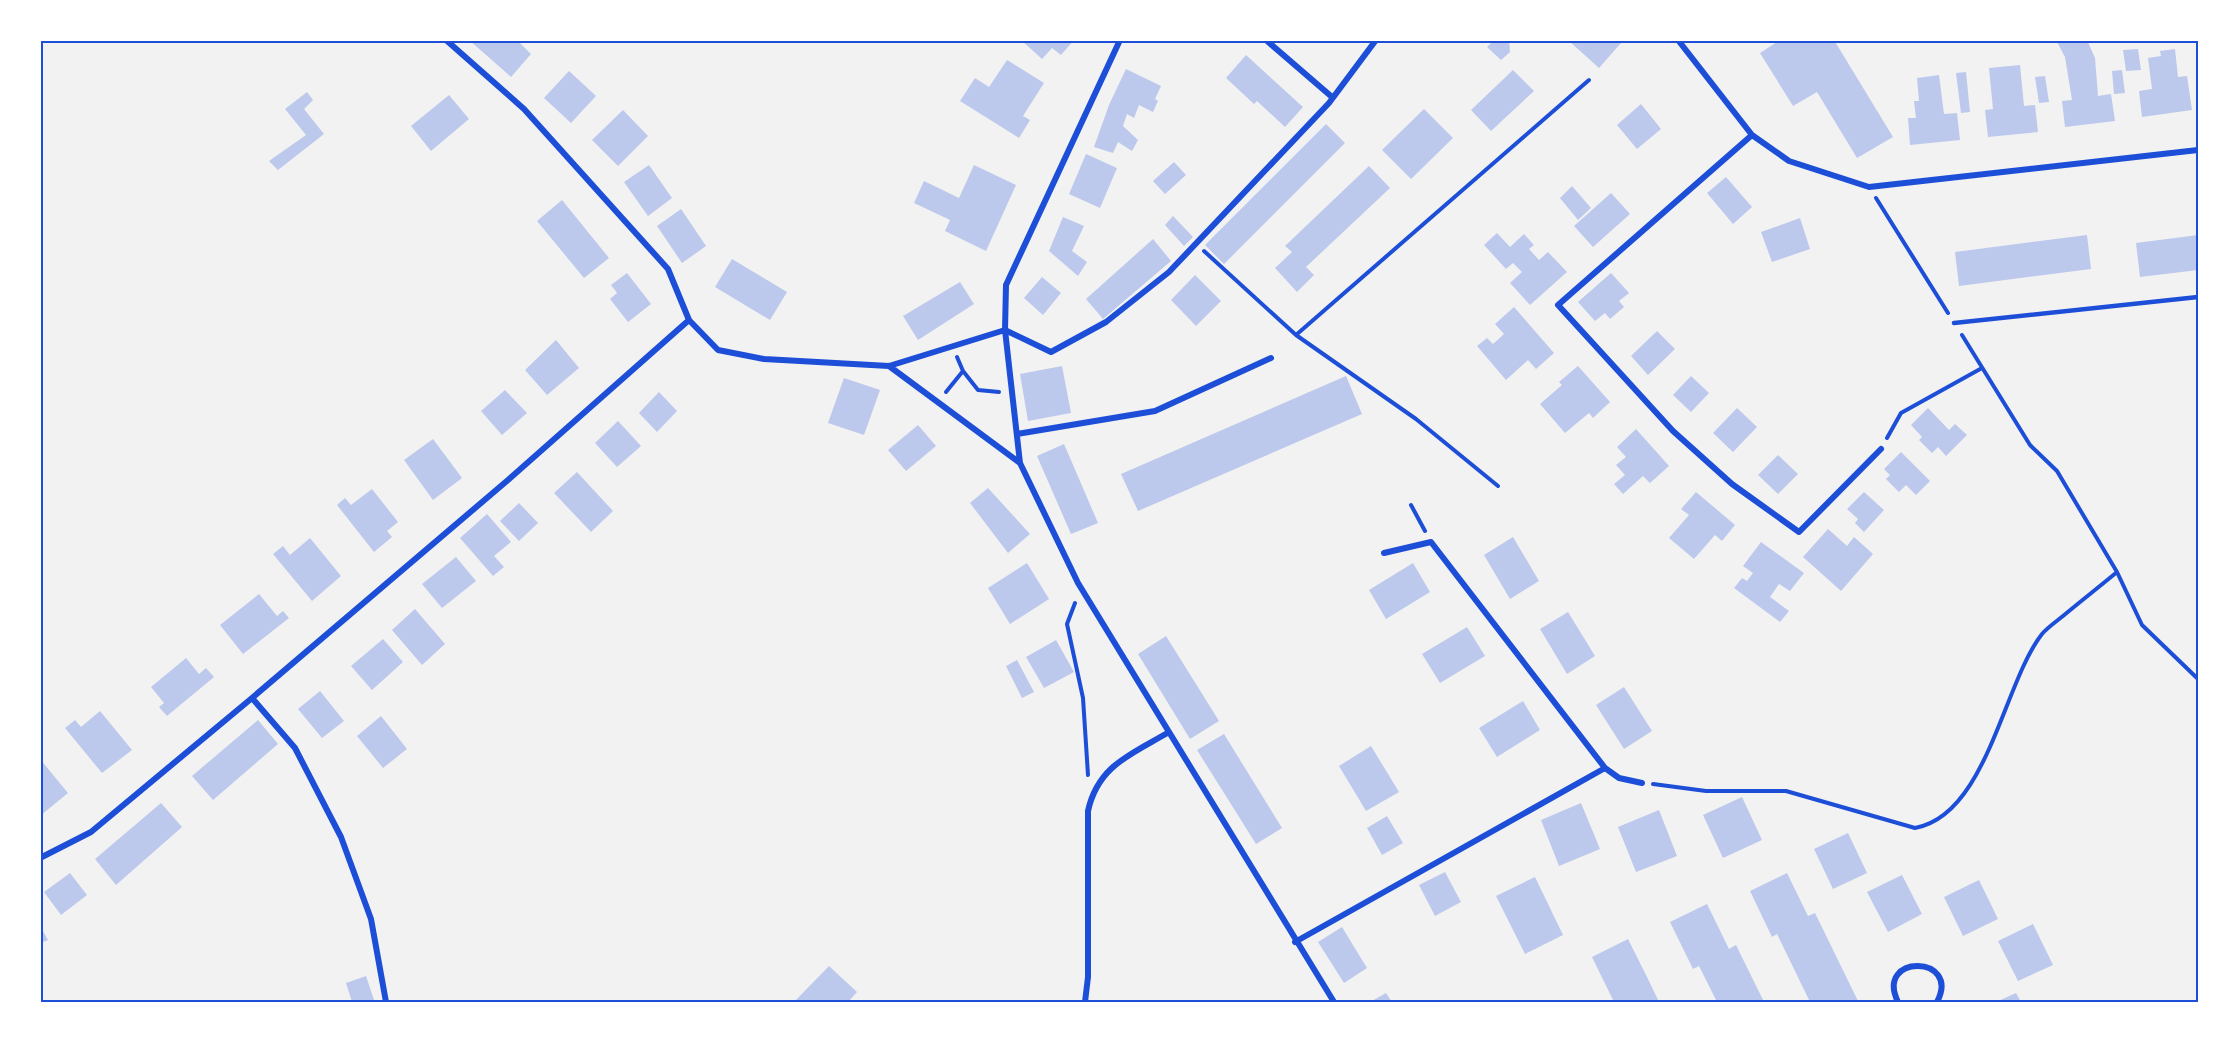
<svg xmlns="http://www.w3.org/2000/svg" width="2239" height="1043" viewBox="0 0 2239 1043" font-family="'PT Sans',sans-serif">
	<rect width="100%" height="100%" fill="#f2f2f2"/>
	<path fill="#bdc9ec" d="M 469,40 L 517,40 L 531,54 L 511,77 Z
		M 1021,40 L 1074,40 L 1061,55 L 1052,48 L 1042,59 Z
		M 1494,40 L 1509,40 L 1510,52 L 1501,60 L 1487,47 Z
		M 1568,40 L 1619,40 L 1621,43 L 1599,68 Z
		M 1780,40 L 1834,40 L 1893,137 L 1857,158 L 1817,92 L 1793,106 L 1760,53 Z
		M 2056,40 L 2087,40 L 2095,58 L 2098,96 L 2111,94 L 2115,121 L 2065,127 L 2062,101 L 2072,100 L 2065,57 Z
		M 2138,49 L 2141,70 L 2126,71 L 2123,50 Z
		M 2175,49 L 2178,77 L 2187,76 L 2192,110 L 2142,117 L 2139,91 L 2152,89 L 2148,58 L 2161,56 L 2160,51 Z
		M 1246,55 L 1303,107 L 1285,127 L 1257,101 L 1254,104 L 1226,78 Z
		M 1007,60 L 1044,83 L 1023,116 L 1030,120 L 1019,138 L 960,101 L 975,78 L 989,87 Z
		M 2020,65 L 2024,106 L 2035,105 L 2038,132 L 1988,137 L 1985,110 L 1993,109 L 1989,68 Z
		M 1126,69 L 1161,86 L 1155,99 L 1158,101 L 1153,112 L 1139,105 L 1134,118 L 1127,114 L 1123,126 L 1138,140 L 1132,151 L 1118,142 L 1113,153 L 1094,147 L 1109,105 Z
		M 1513,70 L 1534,91 L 1491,131 L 1471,110 Z
		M 2122,70 L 2125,93 L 2114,94 L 2112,71 Z
		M 569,71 L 596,96 L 571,123 L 544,98 Z
		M 1966,72 L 1970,112 L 1961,113 L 1956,73 Z
		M 1939,75 L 1944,114 L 1957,113 L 1960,140 L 1910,145 L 1908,118 L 1916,118 L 1914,101 L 1919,101 L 1917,78 Z
		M 2045,76 L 2049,102 L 2039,103 L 2035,77 Z
		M 307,92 L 313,100 L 304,109 L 324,134 L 278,170 L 269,161 L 306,135 L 285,109 Z
		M 449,95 L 469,119 L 431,151 L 411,126 Z
		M 1641,104 L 1661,129 L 1637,149 L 1617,125 Z
		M 1424,109 L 1453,138 L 1411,179 L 1382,150 Z
		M 623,110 L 648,136 L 618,166 L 592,140 Z
		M 1326,124 L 1345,143 L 1224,264 L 1205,245 Z
		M 1086,154 L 1117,168 L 1100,208 L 1069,194 Z
		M 1174,162 L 1186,175 L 1165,194 L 1153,181 Z
		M 649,165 L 672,198 L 648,216 L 624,182 Z
		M 974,165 L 1016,185 L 986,251 L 945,231 L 950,220 L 914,203 L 924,181 L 959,198 Z
		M 1369,166 L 1390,188 L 1306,267 L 1314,275 L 1297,292 L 1275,268 L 1292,252 L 1285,246 Z
		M 1726,177 L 1752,207 L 1733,224 L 1707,193 Z
		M 1572,186 L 1591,208 L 1578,220 L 1560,198 Z
		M 1611,193 L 1630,214 L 1593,247 L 1574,226 Z
		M 562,200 L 609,258 L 584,278 L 537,221 Z
		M 681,209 L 706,246 L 682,263 L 657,226 Z
		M 1173,216 L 1193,237 L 1184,246 L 1165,225 Z
		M 1063,217 L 1084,226 L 1072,251 L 1087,262 L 1078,276 L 1049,251 Z
		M 1800,218 L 1810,249 L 1772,262 L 1761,232 Z
		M 1497,233 L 1510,247 L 1524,234 L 1534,245 L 1529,249 L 1539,260 L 1548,252 L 1567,272 L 1530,305 L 1510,283 L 1522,272 L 1513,263 L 1506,269 L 1484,245 Z
		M 2087,235 L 2091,269 L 1959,286 L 1955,252 Z
		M 2198,235 L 2198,270 L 2140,277 L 2136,243 Z
		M 1153,239 L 1171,261 L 1103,319 L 1086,299 Z
		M 732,259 L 787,292 L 770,320 L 715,287 Z
		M 627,273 L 651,304 L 628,322 L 610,299 L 617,293 L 611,285 Z
		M 1611,273 L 1629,293 L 1619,301 L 1624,307 L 1610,319 L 1605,313 L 1595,321 L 1578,302 Z
		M 1195,275 L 1221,301 L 1196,326 L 1171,300 Z
		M 1042,277 L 1061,293 L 1043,315 L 1024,298 Z
		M 960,282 L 974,304 L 918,340 L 903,316 Z
		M 1514,307 L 1554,353 L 1536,369 L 1528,360 L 1506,380 L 1477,346 L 1487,338 L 1493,344 L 1504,334 L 1495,324 Z
		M 1657,331 L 1675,349 L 1648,375 L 1631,356 Z
		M 556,340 L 579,368 L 547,395 L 525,370 Z
		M 1062,366 L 1071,413 L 1028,421 L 1020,374 Z
		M 1578,366 L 1610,402 L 1593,418 L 1589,413 L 1565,433 L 1540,404 L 1562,385 L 1559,382 Z
		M 1346,376 L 1362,414 L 1138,511 L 1121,474 Z
		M 1691,376 L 1709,393 L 1691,412 L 1673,395 Z
		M 844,378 L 880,390 L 864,435 L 828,423 Z
		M 505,390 L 527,413 L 502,435 L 481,411 Z
		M 659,392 L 677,411 L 657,432 L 639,413 Z
		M 1737,408 L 1757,427 L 1733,452 L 1713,433 Z
		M 1928,408 L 1949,430 L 1955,424 L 1967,435 L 1946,456 L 1938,447 L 1932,453 L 1919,440 L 1922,437 L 1911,425 Z
		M 618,421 L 641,446 L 617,467 L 595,443 Z
		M 918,425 L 936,446 L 906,471 L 888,450 Z
		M 1636,429 L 1669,466 L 1650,483 L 1643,476 L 1623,494 L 1614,484 L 1625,475 L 1616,465 L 1626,457 L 1617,447 Z
		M 433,439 L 462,478 L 433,500 L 404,460 Z
		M 1064,444 L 1098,523 L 1071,534 L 1037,456 Z
		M 1901,452 L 1930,481 L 1916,495 L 1906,485 L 1899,492 L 1886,479 L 1890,475 L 1884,469 Z
		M 1778,455 L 1798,474 L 1778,494 L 1758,475 Z
		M 577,472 L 613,511 L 591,532 L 554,493 Z
		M 988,488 L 1030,534 L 1008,553 L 970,503 Z
		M 372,489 L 398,522 L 387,531 L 392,537 L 374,552 L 337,505 L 345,498 L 351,505 Z
		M 1696,492 L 1735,525 L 1722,541 L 1715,535 L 1694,559 L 1669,538 L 1689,515 L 1681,509 Z
		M 1864,492 L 1884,510 L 1864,532 L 1855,523 L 1858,519 L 1847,509 Z
		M 519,503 L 538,523 L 519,541 L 500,521 Z
		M 487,514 L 511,542 L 494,556 L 504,567 L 493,576 L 460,538 Z
		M 1828,529 L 1847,546 L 1854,537 L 1873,554 L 1841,591 L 1803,557 Z
		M 1513,537 L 1539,581 L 1510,599 L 1484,555 Z
		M 310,538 L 341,576 L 312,601 L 273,554 L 283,546 L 290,555 Z
		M 1761,542 L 1804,573 L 1790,591 L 1779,584 L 1770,597 L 1789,611 L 1780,622 L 1734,588 L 1742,578 L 1747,581 L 1753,573 L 1743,566 Z
		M 456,557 L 476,581 L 442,608 L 422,584 Z
		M 1027,563 L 1049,599 L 1010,624 L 988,588 Z
		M 1413,563 L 1430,592 L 1386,619 L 1369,590 Z
		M 259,594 L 277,616 L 283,611 L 289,618 L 243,654 L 220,625 Z
		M 415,609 L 445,644 L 422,665 L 392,630 Z
		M 1568,612 L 1595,656 L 1567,674 L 1540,629 Z
		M 1467,627 L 1485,656 L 1440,683 L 1422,654 Z
		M 1166,636 L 1219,721 L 1190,739 L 1138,654 Z
		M 383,639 L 403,662 L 372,690 L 351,666 Z
		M 1056,640 L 1074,672 L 1044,688 L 1026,657 Z
		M 186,658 L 199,674 L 206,668 L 214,677 L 167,716 L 159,707 L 164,703 L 151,687 Z
		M 1017,660 L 1034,692 L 1022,698 L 1006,666 Z
		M 1624,687 L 1652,731 L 1624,749 L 1596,705 Z
		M 320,691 L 344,721 L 322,738 L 298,709 Z
		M 1523,701 L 1540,730 L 1497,757 L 1479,728 Z
		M 100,711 L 132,750 L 102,773 L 65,728 L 75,720 L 81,727 Z
		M 381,716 L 407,749 L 383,768 L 357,736 Z
		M 258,720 L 278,744 L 213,800 L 192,776 Z
		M 1224,734 L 1282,828 L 1256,844 L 1197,750 Z
		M 1371,746 L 1399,792 L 1366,811 L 1339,766 Z
		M 40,759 L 68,793 L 40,816 Z
		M 1742,797 L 1762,840 L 1723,858 L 1703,815 Z
		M 161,803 L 182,827 L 116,885 L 95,859 Z
		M 1581,803 L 1600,849 L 1559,866 L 1541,820 Z
		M 1659,810 L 1677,856 L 1636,872 L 1618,827 Z
		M 1387,816 L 1403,843 L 1382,855 L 1367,828 Z
		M 1848,833 L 1867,873 L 1833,889 L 1814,849 Z
		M 1445,872 L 1461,902 L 1435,916 L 1419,885 Z
		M 70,873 L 87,895 L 61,915 L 44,892 Z
		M 1787,873 L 1808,916 L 1815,913 L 1858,1001 L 1810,1002 L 1777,934 L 1772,937 L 1750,891 Z
		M 1902,875 L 1922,914 L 1888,932 L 1867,892 Z
		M 1535,877 L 1563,935 L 1525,954 L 1496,896 Z
		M 1979,880 L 1998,919 L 1963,936 L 1944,897 Z
		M 1707,904 L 1729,949 L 1736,945 L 1764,1002 L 1717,1002 L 1699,966 L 1693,969 L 1670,922 Z
		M 2033,924 L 2053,965 L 2018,981 L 1998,941 Z
		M 40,926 L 48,940 L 40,943 Z
		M 1342,927 L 1367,968 L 1344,983 L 1318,942 Z
		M 1628,939 L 1648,979 L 1659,1002 L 1614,1002 L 1592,957 Z
		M 829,966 L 857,992 L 848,1002 L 794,1002 Z
		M 366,976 L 374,1000 L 352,1002 L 346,983 Z
		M 1386,993 L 1392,1002 L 1370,1002 Z
		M 2016,993 L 2021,1002 L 1996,1002 Z"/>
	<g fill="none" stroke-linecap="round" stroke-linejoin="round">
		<path stroke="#1d4ed8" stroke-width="4" d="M 1876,198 L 1948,313
			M 1204,251 L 1296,335 L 1589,80
			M 1296,335 L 1416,419 L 1498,486
			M 1962,335 L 2030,445 L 2057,471 L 2117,572 L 2142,625 L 2198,679
			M 957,357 L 963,371
			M 946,392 L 963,371 L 978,390 L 999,392
			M 1887,438 L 1901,413 L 1982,368
			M 1411,505 L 1425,531
			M 1075,603 L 1067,624 L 1083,698 L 1088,775
			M 1653,784 L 1706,791 L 1786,791 L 1915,828 C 1987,815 2003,684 2042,634 C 2048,627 2057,621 2063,616 C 2081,601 2099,587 2117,572"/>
		<path stroke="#1d4ed8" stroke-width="4.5" d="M 1954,323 L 2198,297"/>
		<path stroke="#1d4ed8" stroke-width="6" d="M 446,40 L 524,109 L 668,269 L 689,320 L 718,350 L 764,359 L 889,366 L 1005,330
			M 1120,40 L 1006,285 L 1005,330 L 1020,463 L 1078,583 L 1334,1002
			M 1266,40 L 1332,97
			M 1678,40 L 1752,135 L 1789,161 L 1869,187 L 2198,150
			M 1752,135 L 1558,305 L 1673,431 L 1732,484 L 1799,532 L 1881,449
			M 1005,330 L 1051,352 L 1106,322 L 1169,272 L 1329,103 L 1376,40
			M 889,366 L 1020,463
			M 1017,434 L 1155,411 L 1271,358
			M 252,698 L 295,748 L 341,837 L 371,919 L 386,1002
			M 1605,768 L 1619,778 L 1642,783
			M 40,858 L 91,832 L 252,698 L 508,480 L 689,320
			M 1295,942 L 1605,768 L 1431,542 L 1384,553
			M 1085,1002 L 1088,977 L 1088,811 C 1098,765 1132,754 1169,732
			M 1898,1002 C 1874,953 1962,955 1937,1002"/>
	</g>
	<rect width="2239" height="1043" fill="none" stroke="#ffffff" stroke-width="84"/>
	<rect x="42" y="42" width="2155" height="959" fill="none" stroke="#1d4ed8" stroke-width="2"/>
</svg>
